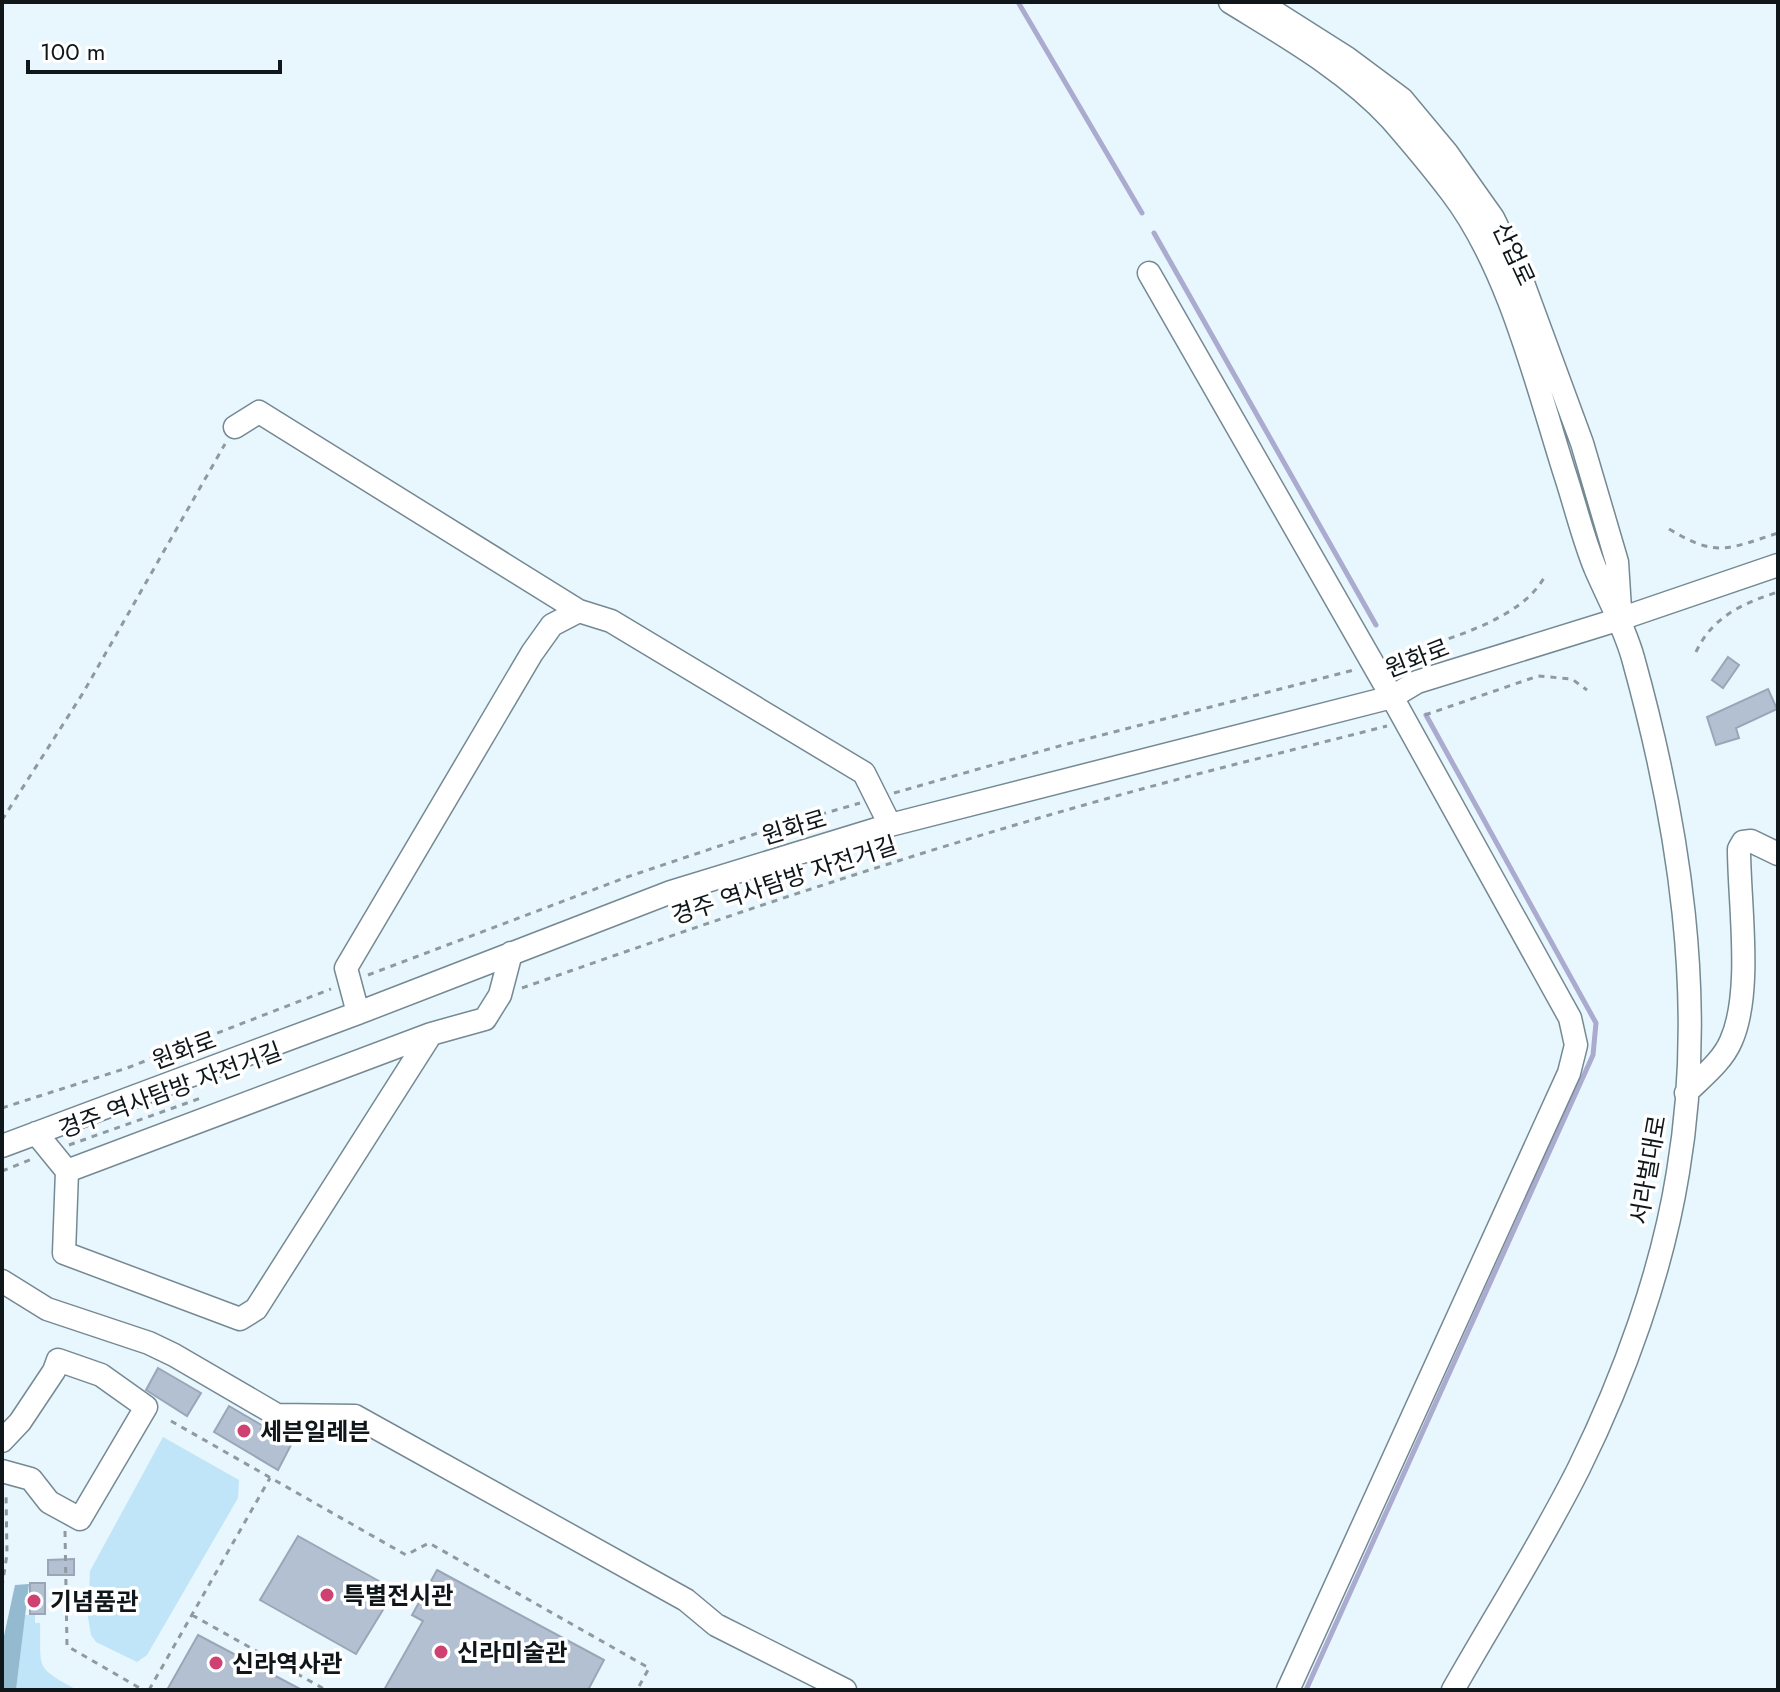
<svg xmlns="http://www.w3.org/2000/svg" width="1780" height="1692" viewBox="0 0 1780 1692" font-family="Jost,'Noto Sans KR',sans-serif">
	<rect width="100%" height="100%" fill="#e8f6fd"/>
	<path fill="#c0e5f8" d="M 163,1437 L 239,1480 L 238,1498 L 147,1655 L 137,1662 L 96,1642 L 91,1635 L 88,1617 L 90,1571 Z
		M 25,1615 L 35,1615 L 35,1623 L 40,1623 C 41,1670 34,1666 77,1690 L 16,1690 Z"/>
	<path fill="#93bace" d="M 29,1584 L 16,1690 L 2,1690 L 2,1645 L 15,1585 Z"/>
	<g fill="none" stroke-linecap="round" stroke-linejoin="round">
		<path stroke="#aaabce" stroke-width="5" d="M 1018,2 L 1142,213
			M 1154,233 L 1376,625
			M 1306,1690 L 1593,1055 L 1596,1023 L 1426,715"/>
	</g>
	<path fill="#b3c0d2" stroke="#99a6b7" stroke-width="2" d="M 1728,657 L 1739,665 L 1723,688 L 1712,680 Z
		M 1768,689 L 1777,709 L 1736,728 L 1739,738 L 1716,745 L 1707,717 Z
		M 158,1368 L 201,1393 L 187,1416 L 146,1390 Z
		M 229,1406 L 263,1426 L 261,1429 L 291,1445 L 278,1470 L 214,1432 Z
		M 298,1536 L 395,1590 L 356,1654 L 260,1600 Z
		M 74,1559 L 74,1575 L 48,1575 L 48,1560 Z
		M 437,1570 L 604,1660 L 588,1690 L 384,1690 L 423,1621 L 412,1615 Z
		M 30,1583 L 45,1583 L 45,1614 L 30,1614 Z
		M 198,1635 L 302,1690 L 167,1690 Z"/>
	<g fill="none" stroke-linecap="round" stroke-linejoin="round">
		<g stroke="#748993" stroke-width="25">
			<path id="minor" d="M 1230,2 C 1285,36 1347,71 1391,119 C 1411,142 1432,167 1451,192 C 1508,266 1536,382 1564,471 C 1575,504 1583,539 1596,570 C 1609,600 1624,626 1633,658 C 1679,824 1707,1000 1678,1172 C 1662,1272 1624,1377 1579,1468 C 1541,1544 1495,1616 1453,1690
				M 1265,6 L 1347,58 L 1402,99 L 1447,153 L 1493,218 L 1519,272 L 1582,443 L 1617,562 L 1620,609
				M 1149,273 L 1392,697 L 1570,1018 L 1576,1045 L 1569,1073 L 1288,1690
				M 235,427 L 259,412 L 579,611
				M 358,1013 L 346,968 L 532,653 L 552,625 L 579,611 L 611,621 L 864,773 L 890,825
				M 1686,1093 C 1702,1077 1722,1062 1731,1041 C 1753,992 1739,903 1739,849 L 1743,842 L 1751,841 L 1778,854
				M 36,1133 L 67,1171 L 64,1253 L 240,1319 L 256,1309 L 431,1034 L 485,1019 L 500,995 L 511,953
				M 2,1146 L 358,1013 L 671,892 L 890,825 L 1392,697 L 1417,682 L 1620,619 L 1778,565
				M 67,1171 L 431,1034
				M 2,1281 L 47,1309 L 149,1343 L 174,1355 L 277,1415 L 355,1416 L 686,1600 L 716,1625 L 845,1690
				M 2,1441 L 20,1422 L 54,1371 L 58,1360 L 101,1375 L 146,1407 L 80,1519 L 49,1502 L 31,1479 L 2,1471"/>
		</g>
		<path stroke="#8f9aa0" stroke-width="3" stroke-dasharray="6 6" stroke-linecap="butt" d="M 1669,529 C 1717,558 1728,549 1778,533
			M 1696,652 C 1712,617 1743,603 1778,592
			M 1392,658 C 1439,640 1522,623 1546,574
			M 1425,715 L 1538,676 L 1572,679 L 1587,690
			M 894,793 L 1063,745 L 1354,670
			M 2,820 L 83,693 L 225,444
			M 368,975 L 627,877 L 764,831 L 860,803
			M 522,988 C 734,913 947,841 1164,783 C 1238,763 1313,745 1387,726
			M 2,1108 L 127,1068 L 331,989
			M 69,1145 L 201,1098
			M 2,1171 L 32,1159
			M 171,1421 L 406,1555 L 429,1543 L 649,1668 L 637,1690
			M 65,1531 L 67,1646 L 143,1690
			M 2,1587 L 7,1554 L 6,1493
			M 192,1615 L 326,1690
			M 149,1690 L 270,1478"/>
		<use href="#minor" stroke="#fff" stroke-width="22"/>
	</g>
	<g fill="#ce4170" stroke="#fff" stroke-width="3">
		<circle cx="244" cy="1431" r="8"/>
		<circle cx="327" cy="1595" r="8"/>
		<circle cx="34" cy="1601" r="8"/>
		<circle cx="441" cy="1652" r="8"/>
		<circle cx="216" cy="1663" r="8"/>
	</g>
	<g text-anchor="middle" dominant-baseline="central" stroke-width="7" stroke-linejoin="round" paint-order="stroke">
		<g font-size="24" fill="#0f171b" stroke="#fff">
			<text transform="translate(1514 254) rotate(65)">산업로</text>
			<text transform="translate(1417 658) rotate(-21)">원화로</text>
			<text transform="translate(794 827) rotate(-17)">원화로</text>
			<text transform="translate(784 880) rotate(-18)">경주 역사탐방 자전거길</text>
			<text transform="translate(184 1050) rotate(-20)">원화로</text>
			<text transform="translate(170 1090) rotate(-20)">경주 역사탐방 자전거길</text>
			<text transform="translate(1648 1170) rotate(-80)">서라벌대로</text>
		</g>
		<g font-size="24" font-weight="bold" fill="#0f171b" stroke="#fff" text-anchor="start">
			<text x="260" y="1431">세븐일레븐</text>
			<text x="343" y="1595">특별전시관</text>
			<text x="50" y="1601">기념품관</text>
			<text x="457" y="1652">신라미술관</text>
			<text x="232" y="1663">신라역사관</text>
		</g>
	</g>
	<rect width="1780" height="1692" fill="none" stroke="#0f171b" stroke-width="8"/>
	<path d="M28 60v12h252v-12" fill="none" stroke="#0f171b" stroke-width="4"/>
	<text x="40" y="60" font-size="24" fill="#0f171b" stroke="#ffffff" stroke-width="6" paint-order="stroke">100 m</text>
</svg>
